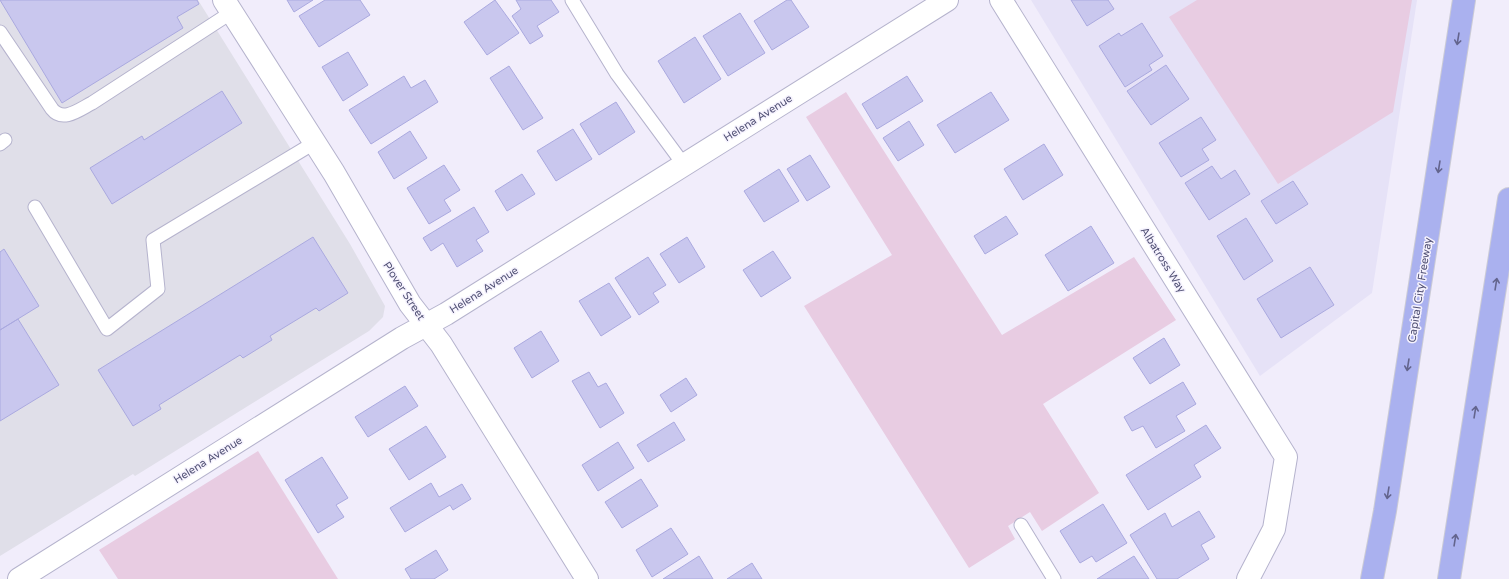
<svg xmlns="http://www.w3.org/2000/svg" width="1509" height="579" viewBox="0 0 1509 579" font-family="'Varela Round',sans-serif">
	<rect width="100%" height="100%" fill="#f1edfb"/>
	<path fill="#e6e2f7" d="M 1031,0 L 1417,0 L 1372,293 L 1260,376 Z"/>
	<path fill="#e0dfe9" d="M 0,0 L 198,0 L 350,244 L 385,306 L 383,317 L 369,331 L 135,476 L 133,474 L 0,556 Z"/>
	<path fill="#e8cce2" d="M 1197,0 L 1412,0 L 1393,112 L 1278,184 L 1169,17 Z
		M 846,92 L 1002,335 L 1134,257 L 1176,320 L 1043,404 L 1099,493 L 1042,531 L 1030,512 L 1008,526 L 1015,539 L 969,568 L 804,306 L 892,255 L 806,117 Z
		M 258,451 L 338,579 L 118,579 L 99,550 Z"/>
	<path fill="#c9c7ee" stroke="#aaa9df" d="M 0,0 L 197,0 L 199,4 L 177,17 L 183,28 L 62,103 Z
		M 287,0 L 313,0 L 294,12 Z
		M 325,0 L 360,0 L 370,15 L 319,47 L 299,16 Z
		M 495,0 L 519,33 L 487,55 L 464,22 Z
		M 516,0 L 551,0 L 559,12 L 537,26 L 543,36 L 530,44 L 512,16 L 521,9 Z
		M 787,0 L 791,0 L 809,27 L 772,50 L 754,21 Z
		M 1071,0 L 1108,0 L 1114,9 L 1087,26 Z
		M 740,13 L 765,53 L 728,76 L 703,36 Z
		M 1142,23 L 1163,56 L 1149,65 L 1152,70 L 1125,87 L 1099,46 L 1119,33 L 1121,36 Z
		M 695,37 L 721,79 L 684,103 L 658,61 Z
		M 348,52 L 368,85 L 343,101 L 322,67 Z
		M 1166,65 L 1189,99 L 1151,125 L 1127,91 Z
		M 509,66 L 543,118 L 523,130 L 490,78 Z
		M 404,76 L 411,88 L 425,80 L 438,102 L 371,144 L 349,110 Z
		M 907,76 L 923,101 L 877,129 L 862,104 Z
		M 222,91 L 242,123 L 112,204 L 90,168 L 142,136 L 144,140 Z
		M 991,92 L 1009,120 L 955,153 L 937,125 Z
		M 616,102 L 635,132 L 599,155 L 580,124 Z
		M 1201,117 L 1216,140 L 1202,149 L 1209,160 L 1181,177 L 1159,143 Z
		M 909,121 L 924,145 L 898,161 L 883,138 Z
		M 573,129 L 592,159 L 556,181 L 537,151 Z
		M 410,131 L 427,158 L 394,179 L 378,152 Z
		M 1044,144 L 1063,175 L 1023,200 L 1004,169 Z
		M 810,155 L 830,187 L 807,201 L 787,169 Z
		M 444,165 L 460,190 L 444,200 L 451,211 L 429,224 L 407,188 Z
		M 1212,166 L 1221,179 L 1235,170 L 1250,194 L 1209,220 L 1185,183 Z
		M 779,169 L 799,201 L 764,222 L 744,191 Z
		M 522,174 L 535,194 L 507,211 L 495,191 Z
		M 1293,181 L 1308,204 L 1276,224 L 1261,201 Z
		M 474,207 L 489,232 L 476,240 L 483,251 L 457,267 L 443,243 L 431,251 L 423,238 Z
		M 1006,216 L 1018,234 L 985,254 L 974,236 Z
		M 1246,218 L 1273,261 L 1244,280 L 1217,236 Z
		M 1091,226 L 1114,263 L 1068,291 L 1045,255 Z
		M 313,237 L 348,293 L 319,311 L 316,308 L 270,336 L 272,340 L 243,358 L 240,355 L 159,405 L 161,409 L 133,426 L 98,370 Z
		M 687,237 L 705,267 L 679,283 L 660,254 Z
		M 4,249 L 39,306 L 0,330 L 0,252 Z
		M 773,251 L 791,278 L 761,297 L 743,270 Z
		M 648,257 L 666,285 L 653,293 L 659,302 L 639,315 L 615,278 Z
		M 1310,267 L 1334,305 L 1281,338 L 1257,299 Z
		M 609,283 L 631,317 L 601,336 L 579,301 Z
		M 18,319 L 59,385 L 0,421 L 0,330 Z
		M 541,331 L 559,361 L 532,378 L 514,348 Z
		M 1164,338 L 1180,365 L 1150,384 L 1133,358 Z
		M 589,372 L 598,387 L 606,383 L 624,413 L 600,428 L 572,381 Z
		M 686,378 L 697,395 L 671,412 L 660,395 Z
		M 1183,382 L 1196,404 L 1176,416 L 1185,431 L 1156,448 L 1143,426 L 1132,431 L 1124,417 Z
		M 405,386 L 418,406 L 368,437 L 355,417 Z
		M 674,422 L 685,440 L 648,462 L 637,445 Z
		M 1206,425 L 1221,448 L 1194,465 L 1201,477 L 1148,510 L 1126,475 Z
		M 426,426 L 446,457 L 409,480 L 389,449 Z
		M 618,442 L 634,468 L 598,491 L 582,465 Z
		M 322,457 L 348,498 L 336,505 L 344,517 L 318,533 L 285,480 Z
		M 641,479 L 658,506 L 622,528 L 605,502 Z
		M 431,483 L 439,497 L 462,484 L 471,499 L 453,510 L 450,505 L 405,532 L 390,508 Z
		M 1103,504 L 1127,543 L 1096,562 L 1092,556 L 1080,563 L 1060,531 Z
		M 1199,511 L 1215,537 L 1201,545 L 1209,559 L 1177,579 L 1157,579 L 1130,535 L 1165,513 L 1172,527 Z
		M 671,528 L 688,554 L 652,577 L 636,550 Z
		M 436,550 L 448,570 L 434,579 L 411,579 L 405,569 Z
		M 699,556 L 713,579 L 663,579 Z
		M 1134,556 L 1149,579 L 1097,579 Z
		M 752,563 L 762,579 L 727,579 Z"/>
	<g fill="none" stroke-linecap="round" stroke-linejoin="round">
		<g stroke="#b5b3cd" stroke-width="15">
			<path id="lane" d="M 572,0 L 617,74 L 684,165
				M 0,32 L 52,109 C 63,123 80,109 92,103 L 232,12
				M 0,144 L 5,140
				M 35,207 L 107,329 L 158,289 L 153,240 L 314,143
				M 1021,525 L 1054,579"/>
		</g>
		<g stroke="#b5b3cd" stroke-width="24">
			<path id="street" d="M 224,0 L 334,173 L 410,304 L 441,344 L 587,579
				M 1001,0 L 1286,457 L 1274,529 L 1248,579
				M 19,579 L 402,338 L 446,314 L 947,0"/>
		</g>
		<g stroke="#cbcbd6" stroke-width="24">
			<path id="highway" d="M 1372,579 L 1385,511 L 1464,0
				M 1449,579 L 1509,199"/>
		</g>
		<use href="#lane" stroke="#fff" stroke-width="13"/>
		<use href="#street" stroke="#fff" stroke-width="22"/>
		<use href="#highway" stroke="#aab1ef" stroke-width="22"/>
	</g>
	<defs><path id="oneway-shaft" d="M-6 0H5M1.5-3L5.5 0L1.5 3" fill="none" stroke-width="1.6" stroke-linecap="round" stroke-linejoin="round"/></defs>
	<g stroke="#63648d">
		<use href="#oneway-shaft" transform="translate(1458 39) rotate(99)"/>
		<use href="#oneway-shaft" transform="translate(1439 167) rotate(99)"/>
		<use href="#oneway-shaft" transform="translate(1496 284) rotate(-81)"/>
		<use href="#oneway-shaft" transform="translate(1408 365) rotate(99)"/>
		<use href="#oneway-shaft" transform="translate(1475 412) rotate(-81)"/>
		<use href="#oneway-shaft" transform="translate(1388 493) rotate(99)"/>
		<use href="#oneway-shaft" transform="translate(1455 540) rotate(-81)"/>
	</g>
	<g text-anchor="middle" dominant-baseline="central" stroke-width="3" stroke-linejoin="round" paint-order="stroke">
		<g font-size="11" fill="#515175" stroke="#f6f3fe">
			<text transform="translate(758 118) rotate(-32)">Helena Avenue</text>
			<text transform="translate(1163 260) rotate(58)">Albatross Way</text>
			<text transform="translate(484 290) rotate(-32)">Helena Avenue</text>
			<text transform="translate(1420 290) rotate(-81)">Capital City Freeway</text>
			<text transform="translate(404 291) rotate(57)">Plover Street</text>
			<text transform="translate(208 460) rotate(-32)">Helena Avenue</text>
		</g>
	</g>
</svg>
